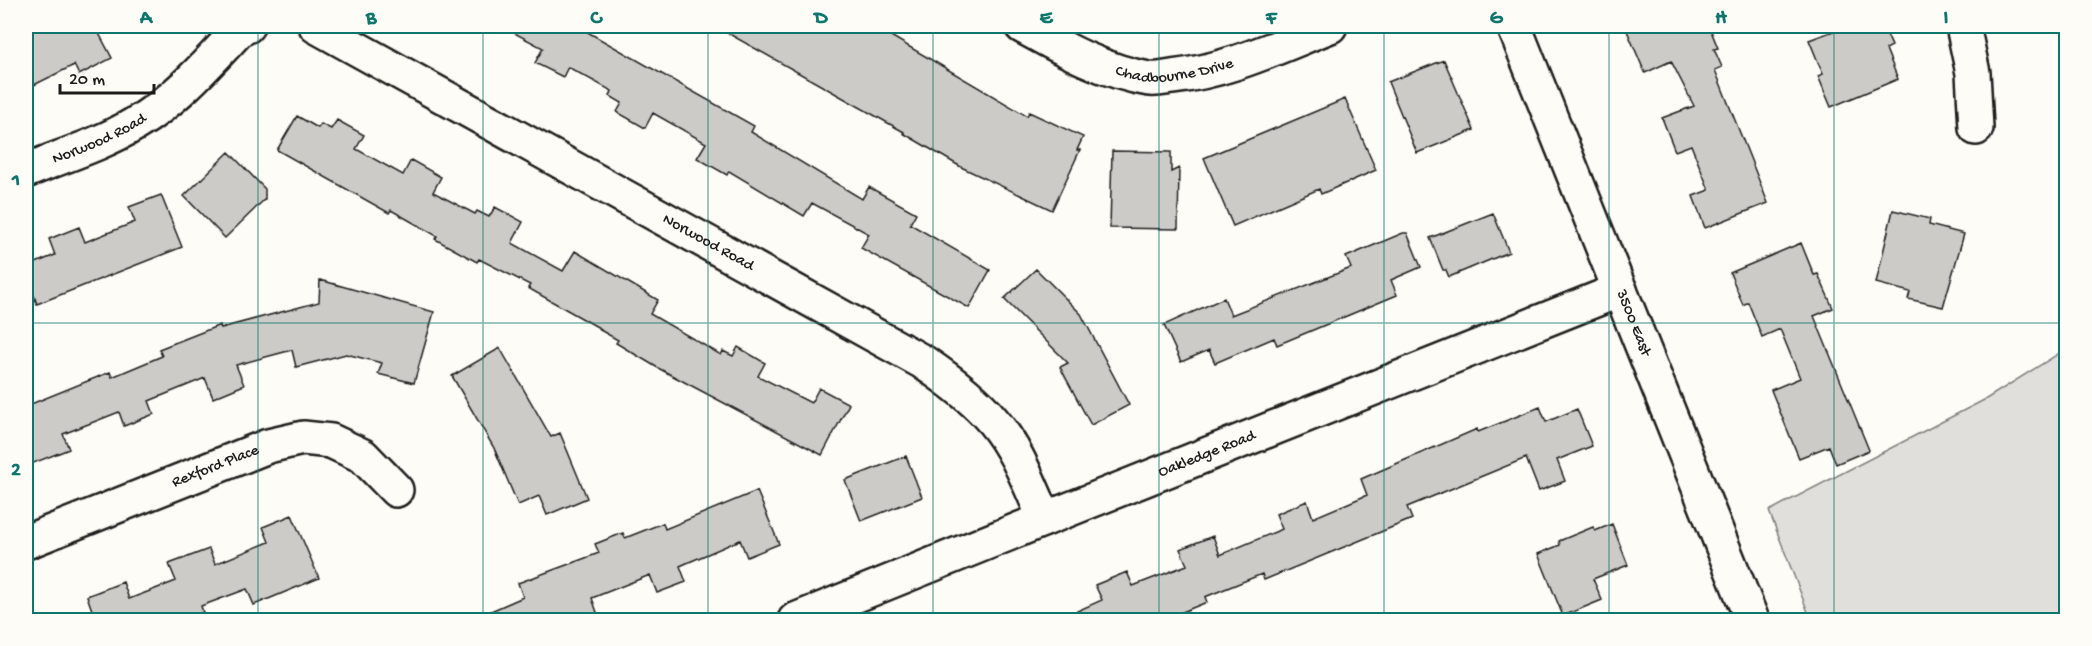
<svg xmlns="http://www.w3.org/2000/svg" width="2092" height="646" viewBox="0 0 2092 646" font-family="'Gochi Hand',sans-serif">
	<rect width="100%" height="100%" fill="#fdfcf7"/>
	<filter id="ink" filterUnits="userSpaceOnUse"><feTurbulence type="fractalNoise" baseFrequency=".0167" numOctaves="2"/><feDisplacementMap in="SourceGraphic" scale="12" xChannelSelector="R" yChannelSelector="G"/><feConvolveMatrix kernelMatrix="1 2 1 2 8 2 1 2 1" color-interpolation-filters="sRGB"/></filter>
	<g filter="url(#ink)">
		<path fill="#e0dfdb" stroke="#7e7e7c" stroke-width="1.5" d="M 2066,349 L 2066,620 L 1811,620 L 1769,511 L 1986,399 Z"/>
		<path fill="#cccbc8" stroke="#1c1c1c" stroke-width="1.5" d="M 35,26 L 95,26 L 112,58 L 79,75 L 74,65 L 26,89 L 26,30 Z
			M 501,26 L 577,26 L 754,126 L 751,132 L 862,199 L 869,187 L 916,213 L 910,224 L 990,270 L 969,308 L 861,248 L 869,234 L 812,203 L 804,216 L 729,171 L 727,175 L 697,158 L 706,143 L 653,113 L 645,128 L 617,112 L 622,103 L 610,96 L 612,91 L 568,67 L 563,77 L 535,63 L 543,48 Z
			M 715,26 L 874,26 L 1027,116 L 1029,112 L 1083,137 L 1077,150 L 1080,150 L 1052,210 L 961,167 L 903,133 L 904,132 Z
			M 1625,26 L 1709,26 L 1718,48 L 1714,49 L 1722,67 L 1715,70 L 1768,203 L 1705,228 L 1693,196 L 1709,190 L 1691,145 L 1675,151 L 1662,118 L 1694,106 L 1671,61 L 1645,73 Z
			M 1847,26 L 1883,26 L 1892,46 L 1886,49 L 1898,79 L 1831,107 L 1818,76 L 1823,74 L 1809,40 Z
			M 1444,60 L 1474,130 L 1417,153 L 1388,82 Z
			M 1345,99 L 1376,170 L 1321,194 L 1319,189 L 1233,226 L 1204,158 Z
			M 297,116 L 318,128 L 321,124 L 331,129 L 337,120 L 364,135 L 356,149 L 403,175 L 411,160 L 441,177 L 433,192 L 475,214 L 477,211 L 489,217 L 495,207 L 523,222 L 512,243 L 563,271 L 575,251 L 658,300 L 650,314 L 721,355 L 723,351 L 733,356 L 738,347 L 765,363 L 758,376 L 811,403 L 819,388 L 849,404 L 822,455 L 658,368 L 616,343 L 618,340 L 600,330 L 601,329 L 528,288 L 530,285 L 479,259 L 477,262 L 435,239 L 437,236 L 391,210 L 389,213 L 277,150 Z
			M 1112,151 L 1171,152 L 1171,172 L 1179,168 L 1178,229 L 1110,228 Z
			M 229,152 L 265,189 L 265,199 L 225,238 L 184,196 Z
			M 161,195 L 182,247 L 37,304 L 26,274 L 26,267 L 55,255 L 49,239 L 79,227 L 85,242 L 135,222 L 129,207 Z
			M 1893,210 L 1930,219 L 1929,225 L 1964,234 L 1943,307 L 1908,299 L 1910,292 L 1876,283 Z
			M 1493,213 L 1509,252 L 1449,277 L 1446,270 L 1443,270 L 1430,238 Z
			M 1403,233 L 1407,233 L 1421,267 L 1391,280 L 1397,295 L 1277,345 L 1274,338 L 1215,363 L 1209,350 L 1181,362 L 1164,325 L 1224,298 L 1231,315 L 1351,268 L 1346,257 Z
			M 1801,243 L 1814,275 L 1818,274 L 1833,308 L 1814,316 L 1869,450 L 1836,464 L 1829,446 L 1799,458 L 1771,390 L 1800,378 L 1780,329 L 1762,337 L 1748,302 L 1743,305 L 1730,273 Z
			M 1036,269 L 1081,314 L 1129,405 L 1091,425 L 1060,367 L 1068,363 L 1004,299 Z
			M 320,280 L 434,312 L 414,383 L 378,374 L 382,363 L 346,354 L 296,367 L 292,350 L 236,365 L 244,385 L 213,398 L 205,378 L 149,401 L 154,414 L 124,426 L 119,412 L 63,434 L 69,449 L 26,466 L 26,406 L 110,372 L 112,377 L 162,356 L 159,349 L 220,325 L 221,328 L 319,302 Z
			M 500,348 L 551,437 L 560,433 L 587,498 L 547,515 L 539,496 L 518,505 L 494,448 L 452,376 Z
			M 1540,407 L 1546,422 L 1577,409 L 1592,446 L 1557,460 L 1565,481 L 1539,491 L 1526,458 L 1407,507 L 1412,519 L 1264,580 L 1262,574 L 1205,597 L 1207,602 L 1160,621 L 1055,621 L 1102,600 L 1095,585 L 1127,572 L 1133,586 L 1187,565 L 1180,549 L 1213,536 L 1220,555 L 1282,529 L 1276,514 L 1307,501 L 1313,518 L 1367,495 L 1361,479 L 1477,429 L 1478,432 Z
			M 906,456 L 922,497 L 861,521 L 845,480 Z
			M 757,491 L 779,544 L 747,557 L 740,540 L 680,566 L 686,582 L 657,593 L 650,575 L 592,598 L 600,621 L 468,621 L 523,597 L 518,583 L 599,553 L 595,544 L 623,533 L 625,538 L 663,523 L 665,529 Z
			M 292,515 L 319,578 L 254,605 L 247,589 L 201,606 L 203,612 L 182,621 L 79,621 L 79,618 L 93,613 L 87,596 L 123,582 L 129,599 L 176,581 L 169,564 L 209,549 L 215,564 L 269,542 L 263,527 Z
			M 1612,524 L 1628,565 L 1593,579 L 1602,600 L 1563,616 L 1538,554 L 1560,545 L 1559,541 L 1593,527 L 1595,531 Z"/>
		<g fill="none" stroke-linecap="round" stroke-linejoin="round">
			<g stroke="#1c1c1c" stroke-width="38">
				<g id="minor">
					<path id="s1" d="M 316,26 L 923,362 C 948,379 974,398 993,421 C 1017,449 1030,486 1045,519"/>
					<path id="s2" d="M 1022,26 C 1062,48 1104,72 1149,79 C 1157,80 1165,78 1172,77 C 1228,71 1279,46 1330,26"/>
					<path d="M 1963,26 L 1973,73 L 1976,128"/>
					<path id="s3" d="M 26,171 C 62,156 102,144 135,124 C 176,100 208,63 240,29 L 247,26"/>
					<path id="s4" d="M 26,542 L 268,446 L 303,438 L 331,441 L 363,456 L 396,490"/>
					<path id="s5" d="M 795,620 L 1045,519 L 1620,290"/>
				</g>
			</g>
			<g stroke="#1c1c1c" stroke-width="38">
				<g id="major">
					<path id="s6" d="M 1514,26 L 1752,620"/>
				</g>
			</g>
			<use href="#minor" stroke="#fdfcf7" stroke-width="33"/>
			<use href="#major" stroke="#fdfcf7" stroke-width="33"/>
		</g>
	</g>
	<path fill="none" stroke="#0f766e" stroke-width="1.5" stroke-opacity="0.55" d="M 258,26 L 258,620M 483,26 L 483,620M 708,26 L 708,620M 933,26 L 933,620M 1159,26 L 1159,620M 1384,26 L 1384,620M 1609,26 L 1609,620M 1834,26 L 1834,620M 26,323 L 2066,323"/>
	<g text-anchor="middle" dominant-baseline="central" stroke-width="6" stroke-linejoin="round" paint-order="stroke">
		<g font-size="16" fill="#1c1c1c" stroke="#fdfcf7">
			<text stroke="none"><textPath href="#s2" startOffset="164">Chadbourne Drive</textPath></text>
			<text stroke="none"><textPath href="#s3" startOffset="80">Norwood Road</textPath></text>
			<text stroke="none"><textPath href="#s1" startOffset="448">Norwood Road</textPath></text>
			<text stroke="none"><textPath href="#s6" startOffset="320">3500 East</textPath></text>
			<text stroke="none"><textPath href="#s5" startOffset="444">Oakledge Road</textPath></text>
			<text stroke="none"><textPath href="#s4" startOffset="204">Rexford Place</textPath></text>
		</g>
	</g>
	<rect width="2092" height="646" fill="none" stroke="#fdfcf7" stroke-width="66"/>
	<path d="M60 84v9h94v-9" fill="none" stroke="#1c1c1c" stroke-width="3"/>
	<text x="69" y="84" font-size="18" fill="#1c1c1c" stroke="#fdfcf7" stroke-width="4.5" paint-order="stroke">20 m</text>
	<rect x="33" y="33" width="2026" height="580" fill="none" stroke="#0f766e" stroke-width="2"/>
	<g font-size="20" text-anchor="middle" font-weight="bold" fill="#0f766e">
		<text x="146" y="23">A</text>
		<text x="371" y="23">B</text>
		<text x="596" y="23">C</text>
		<text x="821" y="23">D</text>
		<text x="1046" y="23">E</text>
		<text x="1271" y="23">F</text>
		<text x="1496" y="23">G</text>
		<text x="1721" y="23">H</text>
		<text x="1946" y="23">I</text>
		<text x="16" y="185">1</text>
		<text x="16" y="475">2</text>
	</g>
</svg>
